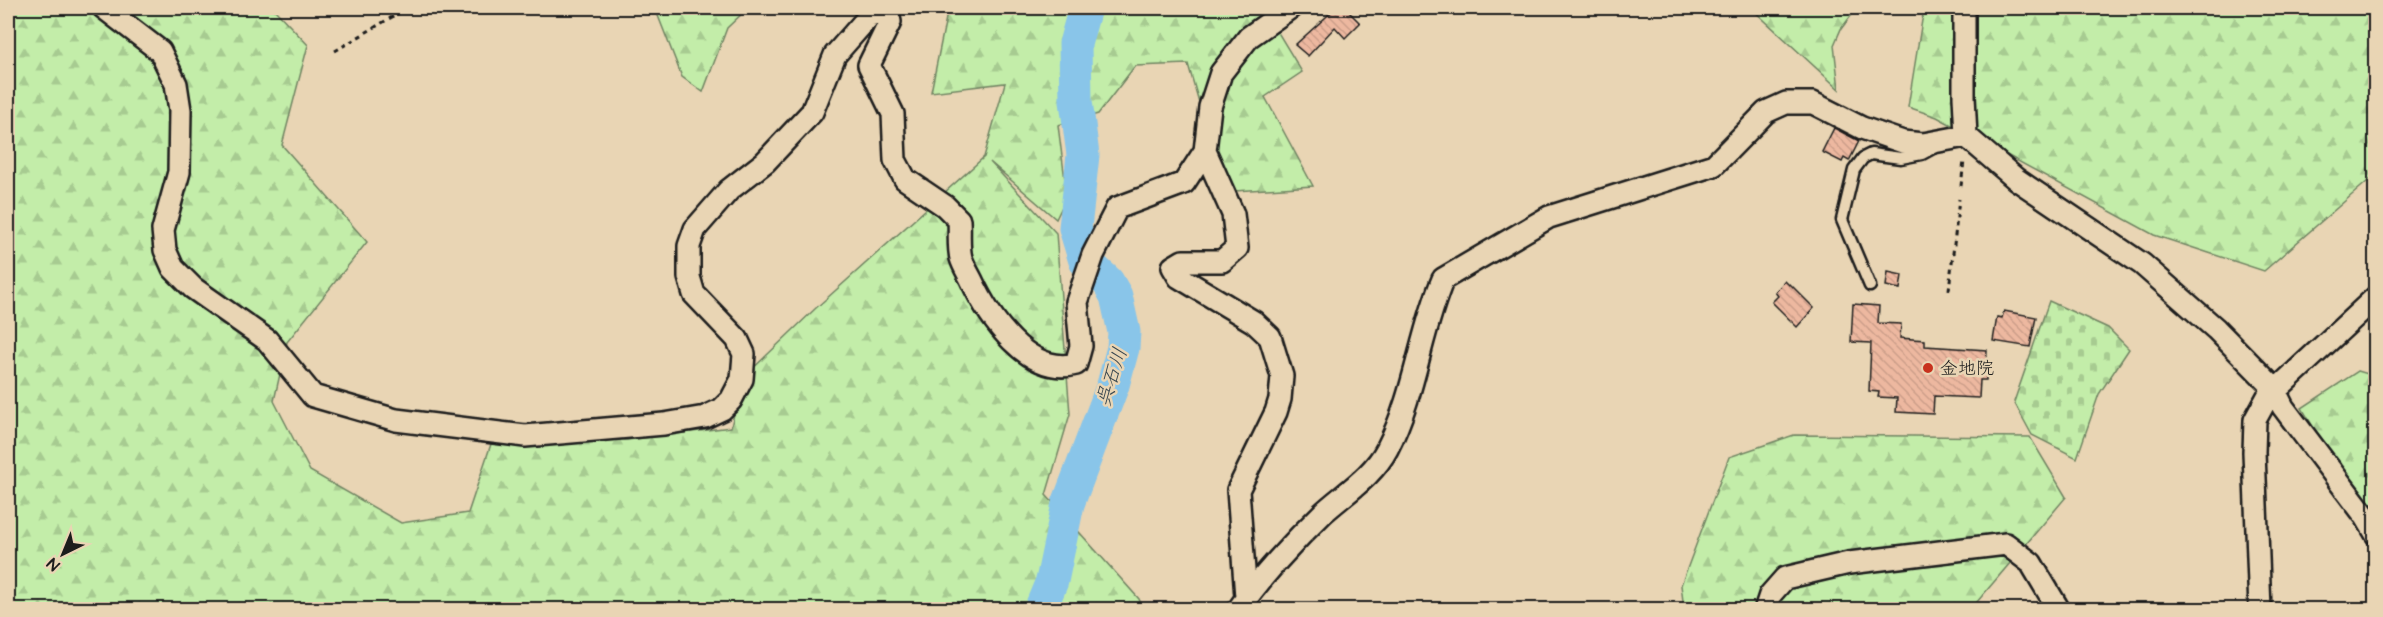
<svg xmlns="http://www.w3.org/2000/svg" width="2383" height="617" viewBox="0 0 2383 617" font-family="'Architects Daughter','Klee One',sans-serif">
	<defs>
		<pattern id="forest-firs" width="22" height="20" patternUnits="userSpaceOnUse" patternTransform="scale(1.5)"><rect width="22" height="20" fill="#c3eda9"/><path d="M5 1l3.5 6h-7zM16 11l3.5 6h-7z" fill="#a7cb91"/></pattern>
		<pattern id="cemetery-stones" width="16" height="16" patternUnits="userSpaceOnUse" patternTransform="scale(1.5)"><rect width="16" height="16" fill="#c3eda9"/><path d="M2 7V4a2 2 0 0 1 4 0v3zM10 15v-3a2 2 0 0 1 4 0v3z" fill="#a7cb91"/></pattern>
		<pattern id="building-back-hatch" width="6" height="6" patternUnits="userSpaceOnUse" patternTransform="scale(1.5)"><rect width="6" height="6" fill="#edb8a0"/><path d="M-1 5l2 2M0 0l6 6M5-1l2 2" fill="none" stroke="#cb9e89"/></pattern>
	</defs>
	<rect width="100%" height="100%" fill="#e9d5b4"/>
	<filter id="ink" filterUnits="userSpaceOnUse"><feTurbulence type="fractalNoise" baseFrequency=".0167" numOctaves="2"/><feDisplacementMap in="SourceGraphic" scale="12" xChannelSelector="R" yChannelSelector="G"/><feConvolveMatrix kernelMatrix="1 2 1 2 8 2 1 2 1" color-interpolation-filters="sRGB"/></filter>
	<g filter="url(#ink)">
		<path fill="url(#forest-firs)" stroke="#708462" stroke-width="1.5" d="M 8,8 L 273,8 L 308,45 L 282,145 L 367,242 L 287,342 L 274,401 L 310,471 L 401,523 L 468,513 L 495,432 L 627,440 L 731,427 L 742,379 L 816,308 L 984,157 L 1005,83 L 931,92 L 948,8 L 1286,8 L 1271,21 L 1302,72 L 1265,97 L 1313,186 L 1234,191 L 1207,130 L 1188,64 L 1135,66 L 1098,114 L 1058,125 L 1067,196 L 1056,219 L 990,162 L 1056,233 L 1070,414 L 1046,495 L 1139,599 L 1143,609 L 8,609 Z
			M 655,8 L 748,8 L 727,28 L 703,92 L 682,77 Z
			M 1751,8 L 1857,8 L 1841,29 L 1834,45 L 1839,89 Z
			M 1924,8 L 2375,8 L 2375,175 L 2264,271 L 2154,235 L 1937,117 L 1908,107 Z
			M 2358,371 L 2375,376 L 2375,532 L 2302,408 Z
			M 1794,435 L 2030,437 L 2066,497 L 1971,609 L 1684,609 L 1681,585 L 1729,457 Z"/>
		<path fill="url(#cemetery-stones)" stroke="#708462" stroke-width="1.5" d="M 2049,301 L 2108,328 L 2129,349 L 2099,394 L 2077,458 L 2032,435 L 2014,402 Z"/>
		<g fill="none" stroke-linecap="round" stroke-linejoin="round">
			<path stroke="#89c5e9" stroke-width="33" d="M 1040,610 L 1052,581 L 1068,504 L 1113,385 L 1123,348 L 1124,332 L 1116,296 L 1108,282 L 1085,261 L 1075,228 L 1083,155 L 1076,101 L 1075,44 L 1085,8"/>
		</g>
		<path fill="url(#building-back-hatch)" stroke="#1c1c1c" stroke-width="1.5" d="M 1336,8 L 1348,8 L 1351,10 L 1349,12 L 1360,23 L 1345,38 L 1335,27 L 1308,56 L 1295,45 Z
			M 1834,128 L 1859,141 L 1849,161 L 1844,158 L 1842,162 L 1822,152 Z
			M 1888,272 L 1902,275 L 1900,289 L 1886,286 Z
			M 1785,281 L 1789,285 L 1790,284 L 1814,308 L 1797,327 L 1772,302 L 1778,296 L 1775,292 Z
			M 1853,304 L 1879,306 L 1878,323 L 1901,324 L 1900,338 L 1925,340 L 1925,346 L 1987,350 L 1986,380 L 1980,380 L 1979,398 L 1934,396 L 1933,414 L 1896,412 L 1897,398 L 1878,397 L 1879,392 L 1869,391 L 1871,343 L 1851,342 Z
			M 2004,311 L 2036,317 L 2030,347 L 1993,341 L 1997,317 L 2002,318 Z"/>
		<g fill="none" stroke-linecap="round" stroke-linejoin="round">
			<g stroke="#1c1c1c" stroke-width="15">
				<path id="service" d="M 1870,286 L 1842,220 L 1854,170 L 1863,158 L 1871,154 L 1901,158 L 1922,154 L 1933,148"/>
			</g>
			<g stroke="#1c1c1c" stroke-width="26">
				<path id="minor" d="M 104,8 L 160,51 L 176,84 L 180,110 L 179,172 L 163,230 L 165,250 L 173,268 L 193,288 L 267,340 L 313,396 L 396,420 L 525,436 L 664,424 L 705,417 L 722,409 L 731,400 L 742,379 L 744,354 L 737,339 L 694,294 L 689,277 L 689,246 L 695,229 L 729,190 L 765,162 L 812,112 L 835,55 L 871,14 L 888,12 L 890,22 L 869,65 L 893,114 L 895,160 L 905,179 L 945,206 L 959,220 C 960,232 958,247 961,258 C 963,265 968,273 971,279 C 988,316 1028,377 1076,364 L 1081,346 L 1077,302 L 1093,255 L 1117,208 L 1184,183 L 1205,151 L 1210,107 L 1221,73 L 1249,37 L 1290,8
					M 1964,8 L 1964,96 L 1966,136
					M 1205,151 L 1233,214 L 1237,248 L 1222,261 L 1183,261 L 1173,267 L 1179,277 L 1254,322 L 1270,337 L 1282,376 L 1280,399 L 1276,412 L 1238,490 L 1246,597
					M 2275,391 L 2376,297
					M 1238,610 C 1259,579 1296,539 1323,513 C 1345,493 1373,476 1387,449 C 1415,395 1420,333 1443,279 L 1549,217 L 1714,165 L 1766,112 L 1786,103 L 1813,103 L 1862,128 L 1903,142 L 1923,144 L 1966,136 L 2016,179 L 2142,264 L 2216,329 L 2273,387 L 2283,407 L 2366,517 L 2376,534
					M 1765,610 L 1770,595 L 1785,578 L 1849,563 L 2006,544 L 2031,563 L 2059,610
					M 2260,610 L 2254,452 L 2255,420 L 2273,387"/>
			</g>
			<path stroke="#1c1c1c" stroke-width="3" stroke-dasharray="4.5 4.5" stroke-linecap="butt" d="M 335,51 L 407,8
				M 1961,186 L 1964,161
				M 1949,290 L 1959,199"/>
			<use href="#service" stroke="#e9d5b4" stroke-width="10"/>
			<use href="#minor" stroke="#e9d5b4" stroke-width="21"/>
		</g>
	</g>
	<circle fill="#c8321e" stroke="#e9d5b4" stroke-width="2" cx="1928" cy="368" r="6"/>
	<g text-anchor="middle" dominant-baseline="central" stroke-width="5" stroke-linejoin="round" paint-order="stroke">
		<g font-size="18" fill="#1c1c1c" stroke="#e9d5b4" text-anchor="start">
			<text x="1940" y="368">金地院</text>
		</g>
		<g font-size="20" font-style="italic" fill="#37464f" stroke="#e9d5b4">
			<text transform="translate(1112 377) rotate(-72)">呉石川</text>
		</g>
	</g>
	<rect width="2383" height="617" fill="none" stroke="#e9d5b4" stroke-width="30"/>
	<rect x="15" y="15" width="2353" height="587" fill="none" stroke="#1c1c1c" stroke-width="2" filter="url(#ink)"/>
	<g transform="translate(63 554) rotate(223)" stroke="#e9d5b4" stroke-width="4.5" paint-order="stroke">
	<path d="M0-4.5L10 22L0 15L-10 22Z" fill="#1c1c1c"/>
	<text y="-9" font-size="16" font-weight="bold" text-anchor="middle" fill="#1c1c1c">N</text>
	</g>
</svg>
